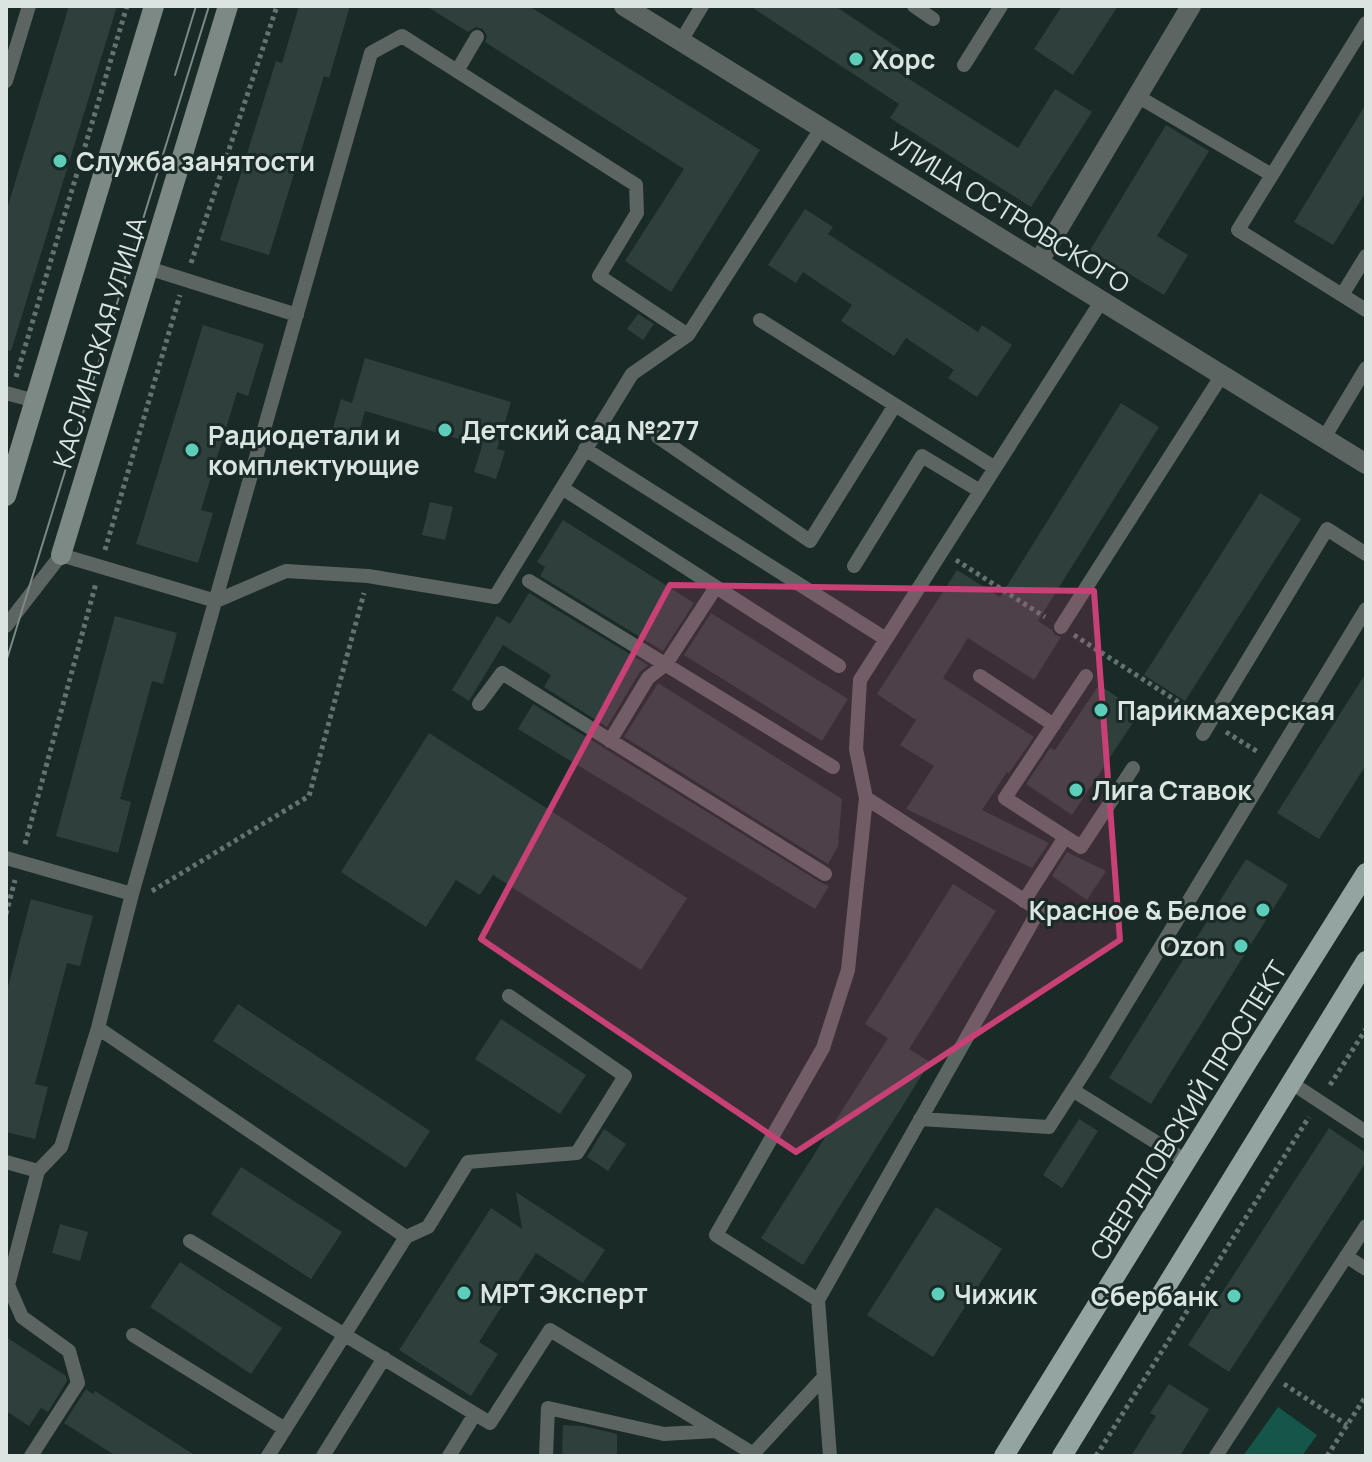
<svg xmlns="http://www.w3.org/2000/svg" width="1372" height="1462" viewBox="0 0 1372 1462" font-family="Manrope,sans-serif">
	<rect width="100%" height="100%" fill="#1a2a26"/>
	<path fill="#15564b" d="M 1278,1407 L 1317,1435 L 1302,1456 L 1243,1456 Z"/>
	<path fill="#2f403c" d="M 69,6 L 117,6 L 11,351 L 6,350 L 6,212 Z
		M 299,6 L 350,6 L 329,78 L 324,76 L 269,255 L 220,240 L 276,61 L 282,63 Z
		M 426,6 L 529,6 L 760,150 L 671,292 L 625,261 L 684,169 L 485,42 L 487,36 L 483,29 L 476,27 L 468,32 Z
		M 750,6 L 835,6 L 901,50 L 890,67 L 1018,148 L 1055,89 L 1092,112 L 1031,207 L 890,118 L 899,104 Z
		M 1062,6 L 1118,6 L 1073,75 L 1034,49 Z
		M 1366,104 L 1366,192 L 1333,245 L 1294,222 Z
		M 1166,125 L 1209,151 L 1157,236 L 1188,255 L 1164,295 L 1090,250 Z
		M 805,209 L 833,227 L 828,234 L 978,332 L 982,325 L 1012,345 L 977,397 L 948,378 L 954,370 L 906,338 L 894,356 L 841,321 L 852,305 L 803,272 L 796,283 L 768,265 Z
		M 638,314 L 654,324 L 643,340 L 627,329 Z
		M 203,325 L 264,344 L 248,396 L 237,392 L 201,510 L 213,513 L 198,563 L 136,544 Z
		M 365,358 L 511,402 L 497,449 L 505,451 L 496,479 L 474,472 L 482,446 L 365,411 L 358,436 L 333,428 L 341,399 L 352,403 Z
		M 1121,403 L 1159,427 L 1038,621 L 1052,630 L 1055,635 L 1061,637 L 1034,680 L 968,638 L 943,678 L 1034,737 L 1009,773 L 1007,772 L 982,810 L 1049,843 L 1032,868 L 906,809 L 934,766 L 900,745 L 916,720 L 877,694 L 957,570 L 1000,597 Z
		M 1260,493 L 1301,519 L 1185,701 L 1144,675 Z
		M 430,502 L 453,507 L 445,540 L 422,535 Z
		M 563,520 L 694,603 L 663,651 L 540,576 L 545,567 L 537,562 Z
		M 529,593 L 648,665 L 639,673 L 607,727 L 544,687 L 551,675 L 503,645 L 469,701 L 452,690 L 497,616 L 510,624 Z
		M 711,613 L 848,699 L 822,741 L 684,655 Z
		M 115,616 L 177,633 L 163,684 L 152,681 L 120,799 L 131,802 L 118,853 L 56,836 Z
		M 1366,673 L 1366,765 L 1319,839 L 1277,813 Z
		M 658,683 L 842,799 L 838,846 L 828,864 L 624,737 Z
		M 1099,685 L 1140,712 L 1072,815 L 1026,784 L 1050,748 L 1055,750 Z
		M 533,704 L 820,882 L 829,886 L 815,909 L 518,729 Z
		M 429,733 L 687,898 L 641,970 L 493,875 L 480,895 L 456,880 L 426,927 L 341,872 Z
		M 1067,852 L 1106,871 L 1087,900 L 1052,876 Z
		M 1246,859 L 1288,885 L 1151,1104 L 1109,1078 Z
		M 953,884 L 996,911 L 909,1049 L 930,1062 L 803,1265 L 761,1238 L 888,1038 L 865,1024 Z
		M 31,899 L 93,916 L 80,966 L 67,963 L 35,1084 L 48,1087 L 35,1139 L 6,1132 L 6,994 Z
		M 238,1004 L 430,1131 L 406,1168 L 213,1041 Z
		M 501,1019 L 586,1075 L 560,1114 L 475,1059 Z
		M 1079,1119 L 1098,1131 L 1062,1188 L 1043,1175 Z
		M 1329,1128 L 1366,1153 L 1366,1162 L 1229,1372 L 1188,1345 Z
		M 604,1129 L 626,1144 L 608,1171 L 587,1157 Z
		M 241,1167 L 342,1232 L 311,1279 L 211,1214 Z
		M 516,1192 L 605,1250 L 583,1283 L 536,1253 L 479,1342 L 498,1354 L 471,1396 L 399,1350 L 491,1208 L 522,1229 Z
		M 936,1207 L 1002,1249 L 933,1357 L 867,1315 Z
		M 60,1224 L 88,1232 L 80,1261 L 52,1253 Z
		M 180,1262 L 282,1328 L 251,1374 L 150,1307 Z
		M 6,1337 L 66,1376 L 67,1381 L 48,1412 L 41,1408 L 29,1426 L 6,1411 Z
		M 1169,1384 L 1209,1409 L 1180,1456 L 1131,1456 L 1156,1416 L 1150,1413 Z
		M 86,1389 L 93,1394 L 95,1391 L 196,1456 L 116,1456 L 64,1423 Z
		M 563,1425 L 583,1426 L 617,1434 L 617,1456 L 562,1456 Z"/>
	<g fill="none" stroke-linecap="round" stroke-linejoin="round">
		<path stroke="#65736f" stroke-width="5" stroke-dasharray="4 4" stroke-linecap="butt" d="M 191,263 L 277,6
			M 16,377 L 127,6
			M 105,550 L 180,295
			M 956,560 L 1045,617
			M 1074,635 L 1197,714
			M 1226,732 L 1258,752
			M 25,844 L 96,583
			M 152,891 L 309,796 L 364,593
			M 6,914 L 15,880
			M 1330,1085 L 1366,1029
			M 1284,1384 L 1347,1425
			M 1096,1456 L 1309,1117
			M 1327,1456 L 1366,1396"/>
		<path stroke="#5d6563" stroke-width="14" d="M 914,6 L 933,19
			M 1366,23 L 1238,230 L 1366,310
			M 681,41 L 702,6
			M 964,65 L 1001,6
			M 457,71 L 477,37
			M 6,81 L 29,6
			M 1137,96 L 1272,175
			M 148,268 L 297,315
			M 1342,295 L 1366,256
			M 760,320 L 995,468
			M 6,393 L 35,401
			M 658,437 L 810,541 L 895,405
			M 1324,438 L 1366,368
			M 585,449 L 886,639
			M 562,488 L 839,666
			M 854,566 L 922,456 L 980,491
			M 529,581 L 833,767
			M 6,626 L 61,555 L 216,601 L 286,571 L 368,576 L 495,597 L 632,374 L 688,335 L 822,127
			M 1061,627 L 1222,375
			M 980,676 L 1054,725
			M 1086,676 L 1005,798 L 1081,847 L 1133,768
			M 479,704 L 502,673 L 825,874
			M 1203,734 L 1327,529 L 1366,554
			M 610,741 L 648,678 L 666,664 L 716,587
			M 6,858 L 132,894
			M 1024,901 L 1065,837
			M 98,1028 L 406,1237
			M 1290,1082 L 1366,1132
			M 1074,1091 L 1186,1161
			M 920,1119 L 1049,1127 L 1092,1060 L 1366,609
			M 6,1162 L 38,1171
			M 190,1241 L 490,1423 L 550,1330 L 757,1456
			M 1346,1256 L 1366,1269
			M 818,1300 L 1039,910 L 866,798
			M 133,1335 L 285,1429
			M 753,1454 L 824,1377
			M 31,1456 L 78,1383 L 69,1351 L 22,1317 L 8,1285 L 38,1171 L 61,1147 L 98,1028 L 132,894 L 371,53 L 402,36 L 636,185 L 637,213 L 599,276 L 688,335
			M 268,1456 L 406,1237 L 428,1227 L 468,1162 L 577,1153 L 625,1076 L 509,996
			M 323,1456 L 384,1358
			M 449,1456 L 475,1414
			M 546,1456 L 548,1408 L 664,1434 L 715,1431
			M 830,1456 L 818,1300 L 716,1235 L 823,1048 L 848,970 L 866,798 L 856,749 L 860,680 L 1102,300
			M 1216,1456 L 1366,1226"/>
		<path stroke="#5d6563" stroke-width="20" d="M 1039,261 L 1191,6"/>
		<path stroke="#5d6563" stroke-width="20" d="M 624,6 L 1366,464"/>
		<path stroke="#7c8985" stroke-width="20" d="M 6,496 L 154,6
			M 61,555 L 228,6"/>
		<path stroke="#94a4a0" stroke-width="20" d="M 1004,1456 L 1251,1056 L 1366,873
			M 1062,1456 L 1366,961"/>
		<path stroke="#7c8985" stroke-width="2" d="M 175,75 L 196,6
			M 6,662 L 209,6"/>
	</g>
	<path fill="#c74176" fill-opacity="0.2" stroke="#c74176" stroke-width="6" stroke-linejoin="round" d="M 670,585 L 1094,591 L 1120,940 L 796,1152 L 481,939 Z"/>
	<g fill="#5dceb9" stroke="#1a2a26" stroke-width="3">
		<circle cx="856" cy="59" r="8"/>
		<circle cx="60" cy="161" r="8"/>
		<circle cx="445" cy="430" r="8"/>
		<circle cx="192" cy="450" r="8"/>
		<circle cx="1101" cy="710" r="8"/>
		<circle cx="1076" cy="790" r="8"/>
		<circle cx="1263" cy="910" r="8"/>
		<circle cx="1241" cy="946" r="8"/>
		<circle cx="464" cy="1293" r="8"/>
		<circle cx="938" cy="1294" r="8"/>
		<circle cx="1234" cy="1296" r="8"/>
	</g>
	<g text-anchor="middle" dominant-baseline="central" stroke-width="6" stroke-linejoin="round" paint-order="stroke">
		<g font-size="26" font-weight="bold" fill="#dae4e1" stroke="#1a2a26" text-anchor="start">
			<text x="872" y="59">Хорс</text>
			<text x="76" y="161">Служба занятости</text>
			<text x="461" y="430">Детский сад №277</text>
			<text x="208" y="435">Радиодетали и<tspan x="208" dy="30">комплектующие</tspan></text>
			<text x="1117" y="710">Парикмахерская</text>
			<text x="1092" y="790">Лига Ставок</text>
			<text x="1247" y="910" text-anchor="end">Красное &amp; Белое</text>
			<text x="1225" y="946" text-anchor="end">Ozon</text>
			<text x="480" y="1293">МРТ Эксперт</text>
			<text x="954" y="1294">Чижик</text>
			<text x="1218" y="1296" text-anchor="end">Сбербанк</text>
		</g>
		<g font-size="26" fill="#dae4e1" stroke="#1a2a26">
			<text transform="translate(1009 212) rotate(32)">УЛИЦА ОСТРОВСКОГО</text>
			<text transform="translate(99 342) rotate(-73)">КАСЛИНСКАЯ УЛИЦА</text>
			<text transform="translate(1188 1110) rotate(-58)">СВЕРДЛОВСКИЙ ПРОСПЕКТ</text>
		</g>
	</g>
	<rect width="1372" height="1462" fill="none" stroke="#dae4e1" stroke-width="16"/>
</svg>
